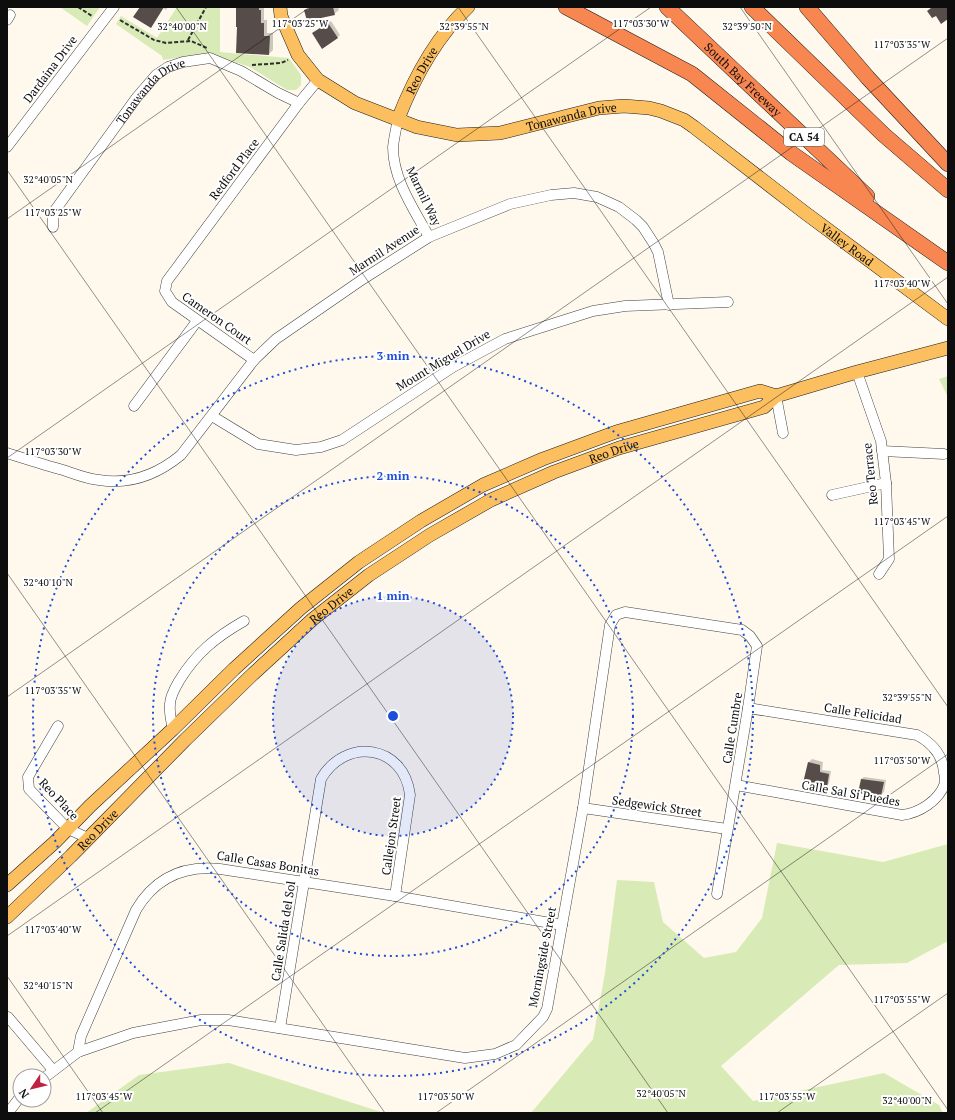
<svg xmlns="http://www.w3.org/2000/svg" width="955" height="1120" viewBox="0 0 955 1120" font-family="'PT Serif',serif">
	<rect width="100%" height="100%" fill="#fff9ed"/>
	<path fill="#d8eab5" d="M 60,7 L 100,7 L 87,26 Z
		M 177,7 L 220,7 L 220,52 L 289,58 L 301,75 L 301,85 L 296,90 L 287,90 L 250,67 L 213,55 L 189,56 L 163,60 L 162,56 L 116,24 L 121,16 L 157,38 Z
		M 948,376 L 948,397 L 939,379 Z
		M 777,843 L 883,862 L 948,844 L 948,941 L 907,963 L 839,965 L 721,1066 L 753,1101 L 884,1073 L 939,1105 L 943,1113 L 531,1113 L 593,1039 L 605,973 L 617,880 L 654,882 L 663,922 L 704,958 L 736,952 L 762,918 Z
		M 228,1063 L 229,1063 L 384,1113 L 86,1113 L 139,1075 Z"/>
	<path fill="#0003" d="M 141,7 L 168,7 L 166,10 L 163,8 L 153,24 Z
		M 239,7 L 264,7 L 264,20 L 267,20 L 267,33 L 273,33 L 273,50 L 269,54 Z
		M 309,7 L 338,7 L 339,10 L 334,14 L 305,10 Z
		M 331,21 L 340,35 L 338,37 L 316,31 Z
		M 812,759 L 823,762 L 822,770 L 831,771 L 829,783 L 827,786 L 804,783 L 809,762 Z
		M 864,777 L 886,780 L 884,792 L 881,795 L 861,779 Z"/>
	<path fill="#564c49" d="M 140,7 L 164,7 L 151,28 L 133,17 Z
		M 236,7 L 259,7 L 259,10 L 261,10 L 261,23 L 264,23 L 264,36 L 270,36 L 269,55 L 236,53 L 237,27 L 236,27 Z
		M 308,7 L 333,7 L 335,15 L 307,21 L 304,10 L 309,9 Z
		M 930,7 L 948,7 L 948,19 L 941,24 L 936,16 L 932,18 L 927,11 L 931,8 Z
		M 328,23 L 338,38 L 322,49 L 312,33 Z
		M 808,762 L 820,765 L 820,772 L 829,774 L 827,787 L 803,783 Z
		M 861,779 L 884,782 L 881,796 L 858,793 Z"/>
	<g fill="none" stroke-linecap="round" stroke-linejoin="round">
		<g stroke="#404040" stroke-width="11">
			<g id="minor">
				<path d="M 7,20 L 10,15"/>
				<path d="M 398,119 C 396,129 394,138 393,147 C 393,180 414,209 429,237"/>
				<path d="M 7,147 L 114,7"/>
				<path id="s1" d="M 53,227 L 53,213 L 137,97 L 156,75 L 168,67 L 183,62 L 210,58 L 241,71 L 278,93 L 299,103"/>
				<path d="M 254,360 L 172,302 L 165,291 L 167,281 L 299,103 L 318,80"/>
				<path d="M 857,372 L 881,441 L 886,483 L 889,559 L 879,574"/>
				<path d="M 776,396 L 783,433"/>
				<path d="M 134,406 L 197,321"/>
				<path d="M 212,416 L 258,444 L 296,450 L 321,447 L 342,440 L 453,367 L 505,339 L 593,311 L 625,306 L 728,302"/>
				<path d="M 882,451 L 944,454"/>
				<path d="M 7,453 C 26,459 44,465 63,470 C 75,474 87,479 99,480 C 130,485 158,474 181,455 L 254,360 L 276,339 L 363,279 L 429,237 L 510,204 L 551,195 L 574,193 L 597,197 L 619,207 L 636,220 L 643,227 L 654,244 L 658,252 L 669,305"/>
				<path d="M 832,495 L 886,483"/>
				<path d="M 58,726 L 28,777 L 29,789 L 68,829 L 88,838"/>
				<path d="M 173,729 C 171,721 169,713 170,704 C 170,696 175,688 179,681 C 196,653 216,637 244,621"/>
				<path d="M 736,785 L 902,815 C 919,813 939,801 945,783 C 945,780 945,776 944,773 C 943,755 932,743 917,735 L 748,708"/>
				<path d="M 583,808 L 727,829"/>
				<path d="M 8,1017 L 53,1070"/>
				<path d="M 280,1028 L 321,779 C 345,737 404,744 410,795 L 395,896"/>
				<path d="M 78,1052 L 81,1036 L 136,910 C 155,878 183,865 220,869 L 395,896 L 562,925"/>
				<path d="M 44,1078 L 78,1052 L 133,1033 L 201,1020 L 228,1020 L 465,1058 L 495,1054 L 516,1045 L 543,1017 L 547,1009 L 583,808 L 610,625 L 616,615 L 625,612 L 742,630 L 750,636 L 757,646 L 748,708 L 717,894"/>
				<path d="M 8,1113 L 20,1097"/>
			</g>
		</g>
		<g stroke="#1e1e1e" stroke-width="14">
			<g id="major">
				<path id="s2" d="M 280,7 L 281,16 L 298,55 L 318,80 L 355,103 L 417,127 L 457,135 L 500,133 L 599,108 L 624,106 L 649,108 L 661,111 L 684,120 L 694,127 L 804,212 L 948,319"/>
				<path id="s3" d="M 398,119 C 414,78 435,38 468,7"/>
				<path d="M 7,885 L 55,842 L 90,806 L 173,729 L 234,669 L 301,608 L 359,562 L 421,521 L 483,485 L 543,459 L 616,432 L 760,391 L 776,396"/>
				<path id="s4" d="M 7,917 L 71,856 L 185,740 L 253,674 L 313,619 L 369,575 L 430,535 L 491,500 L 554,472 L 619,448 L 764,407 L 776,396 L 857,372 L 948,348"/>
			</g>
		</g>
		<g stroke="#1e1e1e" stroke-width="16">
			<g id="highway">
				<path d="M 566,7 L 692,74 L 791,153 L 948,263"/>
				<path id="s5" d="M 667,7 L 867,196"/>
				<path d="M 752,7 L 884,135 L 948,190"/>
				<path d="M 807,7 L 868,78 L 948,164"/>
			</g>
		</g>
		<path stroke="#2f2f2f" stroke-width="2" stroke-dasharray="4 2" stroke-linecap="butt" d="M 78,7 L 92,16
			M 120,20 L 154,40 L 166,43 L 191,41 L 207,48
			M 188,40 L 206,7
			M 252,65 L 281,63 L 288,60"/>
		<use href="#minor" stroke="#fff" stroke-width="10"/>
		<use href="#major" stroke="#fcbf5f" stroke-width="13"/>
		<use href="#highway" stroke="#f88651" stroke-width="15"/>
	</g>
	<path fill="none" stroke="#0d0d0d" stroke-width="1" stroke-opacity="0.45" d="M 176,7 L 948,1110M 458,7 L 948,707M 740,7 L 948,304M 7,170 L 668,1113M 7,219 L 310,7M 7,458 L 651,7M 7,573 L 385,1113M 7,697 L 948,38M 7,936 L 948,277M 7,976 L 103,1113M 95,1113 L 948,516M 436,1113 L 948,754M 777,1113 L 948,993"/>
	<circle cx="393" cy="716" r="120" fill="#1d4ed8" fill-opacity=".12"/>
	<g fill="none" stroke="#1d4ed8" stroke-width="2" stroke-dasharray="2 4">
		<circle cx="393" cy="716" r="120"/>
		<circle cx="393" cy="716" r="240"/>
		<circle cx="393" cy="716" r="360"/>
	</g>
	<g text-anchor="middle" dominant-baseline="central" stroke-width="4" stroke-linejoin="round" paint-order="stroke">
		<rect fill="#fff" stroke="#565656" stroke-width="1" x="784" y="128" width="40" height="18" rx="3"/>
		<g font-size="11" font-weight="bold" fill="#0d0d0d">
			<text x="804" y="137">CA 54</text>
		</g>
		<g font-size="12" fill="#0d0d0d" stroke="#fff">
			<text transform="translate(50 69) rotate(-53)">Dardaina Drive</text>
			<text stroke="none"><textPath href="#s3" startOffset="54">Reo Drive</textPath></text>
			<text stroke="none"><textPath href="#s5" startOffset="105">South Bay Freeway</textPath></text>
			<text stroke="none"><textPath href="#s1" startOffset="172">Tonawanda Drive</textPath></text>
			<text stroke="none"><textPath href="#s2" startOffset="351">Tonawanda Drive</textPath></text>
			<text transform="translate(234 169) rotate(-53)">Redford Place</text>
			<text transform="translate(424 196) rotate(64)">Marmil Way</text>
			<text stroke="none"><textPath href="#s2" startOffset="672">Valley Road</textPath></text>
			<text transform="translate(384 250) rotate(-33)">Marmil Avenue</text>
			<text transform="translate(217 318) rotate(35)">Cameron Court</text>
			<text transform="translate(443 360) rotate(-31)">Mount Miguel Drive</text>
			<text stroke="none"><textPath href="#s4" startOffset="774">Reo Drive</textPath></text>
			<text transform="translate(870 474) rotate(-96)">Reo Terrace</text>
			<text stroke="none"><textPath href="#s4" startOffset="450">Reo Drive</textPath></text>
			<text transform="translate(863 713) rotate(9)">Calle Felicidad</text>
			<text transform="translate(732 728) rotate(-81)">Calle Cumbre</text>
			<text transform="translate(851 793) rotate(10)">Calle Sal Si Puedes</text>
			<text transform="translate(59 799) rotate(47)">Reo Place</text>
			<text transform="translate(657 806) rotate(8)">Sedgewick Street</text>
			<text stroke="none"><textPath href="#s4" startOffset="126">Reo Drive</textPath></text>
			<text transform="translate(391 836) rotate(-82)">Callejon Street</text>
			<text transform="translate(268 863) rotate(9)">Calle Casas Bonitas</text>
			<text transform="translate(283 931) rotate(-81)">Calle Salida del Sol</text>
			<text transform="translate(542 957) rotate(-79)">Morningside Street</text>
		</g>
	</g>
	<g font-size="10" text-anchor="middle" fill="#0d0d0d" stroke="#fff" stroke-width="4" stroke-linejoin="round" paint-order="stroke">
		<text x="300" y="27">117°03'25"W</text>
		<text x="641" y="27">117°03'30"W</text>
		<text x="182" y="30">32°40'00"N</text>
		<text x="464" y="30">32°39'55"N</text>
		<text x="747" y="30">32°39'50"N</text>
		<text x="902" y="48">117°03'35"W</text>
		<text x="48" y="183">32°40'05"N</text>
		<text x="53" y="216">117°03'25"W</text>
		<text x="902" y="287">117°03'40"W</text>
		<text x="53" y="455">117°03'30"W</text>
		<text x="902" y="525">117°03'45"W</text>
		<text x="48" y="586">32°40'10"N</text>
		<text x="53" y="694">117°03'35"W</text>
		<text x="907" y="701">32°39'55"N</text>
		<text x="902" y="764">117°03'50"W</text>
		<text x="53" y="933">117°03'40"W</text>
		<text x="48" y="989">32°40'15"N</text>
		<text x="902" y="1003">117°03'55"W</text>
		<text x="661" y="1097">32°40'05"N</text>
		<text x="104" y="1100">117°03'45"W</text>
		<text x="446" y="1100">117°03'50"W</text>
		<text x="787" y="1100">117°03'55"W</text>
		<text x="907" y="1104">32°40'00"N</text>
	</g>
	<circle cx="393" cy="716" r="6" fill="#1d4ed8" stroke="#fff" stroke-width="2"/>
	<g font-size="12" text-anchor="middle" font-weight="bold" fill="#1d4ed8" stroke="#fff" stroke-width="4" stroke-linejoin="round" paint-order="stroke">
		<text x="393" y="360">3 min</text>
		<text x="393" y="480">2 min</text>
		<text x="393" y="600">1 min</text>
	</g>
	<rect width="955" height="1120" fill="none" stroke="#0d0d0d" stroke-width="16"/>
	<g transform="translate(32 1088) rotate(235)"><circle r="19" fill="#ffffff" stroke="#9e9e9e"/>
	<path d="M0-3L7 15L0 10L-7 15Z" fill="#c02140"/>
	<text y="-6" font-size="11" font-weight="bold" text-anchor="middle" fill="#0d0d0d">N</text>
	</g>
</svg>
